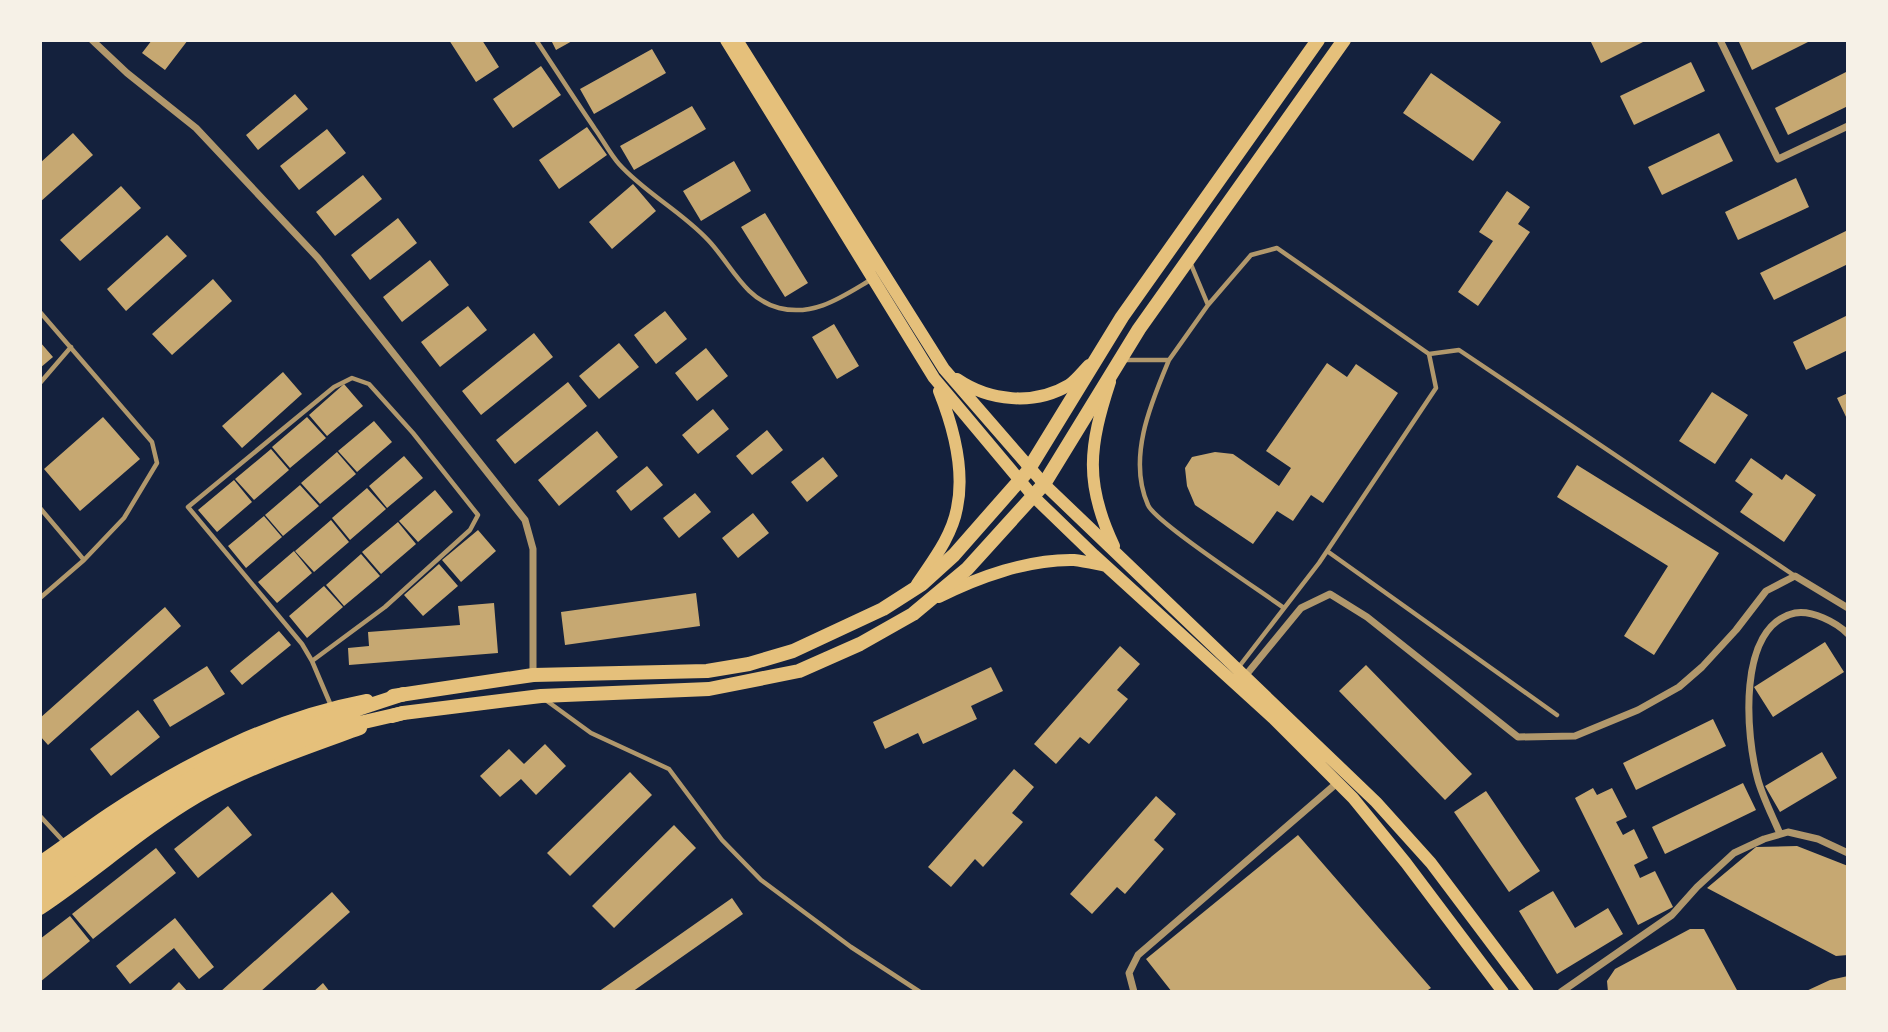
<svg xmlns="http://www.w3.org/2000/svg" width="1888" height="1032" viewBox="0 0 1888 1032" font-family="'DejaVu Sans',sans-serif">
	<rect width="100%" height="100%" fill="#14213d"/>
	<path fill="#c6a872" d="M 152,40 L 188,40 L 165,70 L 142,53 Z
		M 449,40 L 482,40 L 499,67 L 476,82 Z
		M 551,40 L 574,40 L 556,50 Z
		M 1590,40 L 1647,40 L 1601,63 Z
		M 1743,40 L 1812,40 L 1752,70 L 1739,42 Z
		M 652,49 L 666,73 L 594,114 L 580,89 Z
		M 1691,62 L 1705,91 L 1634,125 L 1620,96 Z
		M 541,66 L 561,95 L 513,128 L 493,99 Z
		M 1848,71 L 1848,106 L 1788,135 L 1775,108 Z
		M 1431,73 L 1501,122 L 1473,161 L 1403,113 Z
		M 295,94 L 308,109 L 258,150 L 246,135 Z
		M 692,106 L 706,129 L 634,170 L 620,146 Z
		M 587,127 L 607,155 L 559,189 L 539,160 Z
		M 327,129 L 346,153 L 299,190 L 280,166 Z
		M 73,133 L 93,155 L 40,202 L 40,163 Z
		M 1719,133 L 1733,161 L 1662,195 L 1648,167 Z
		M 734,161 L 751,191 L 701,221 L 683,191 Z
		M 363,175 L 382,199 L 335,236 L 316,212 Z
		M 1796,178 L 1809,207 L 1738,240 L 1725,212 Z
		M 633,184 L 656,211 L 612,249 L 589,222 Z
		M 121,186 L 141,208 L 80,261 L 60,240 Z
		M 1507,191 L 1530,207 L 1518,224 L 1530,232 L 1478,306 L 1458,292 L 1493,241 L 1479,232 Z
		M 765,213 L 808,283 L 785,297 L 741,227 Z
		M 398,218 L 417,243 L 370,280 L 351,255 Z
		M 1848,230 L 1848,264 L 1774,300 L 1760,273 Z
		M 167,235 L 187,256 L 126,311 L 107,289 Z
		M 430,260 L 449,285 L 402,322 L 383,297 Z
		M 213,279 L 232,301 L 172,355 L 152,334 Z
		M 468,306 L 487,330 L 440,367 L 421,342 Z
		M 665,311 L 687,339 L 656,364 L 634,335 Z
		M 1848,315 L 1848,350 L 1806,370 L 1793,342 Z
		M 834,324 L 859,366 L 837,379 L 812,337 Z
		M 534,333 L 553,357 L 481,415 L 462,391 Z
		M 40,342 L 53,357 L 40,368 Z
		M 619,343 L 639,367 L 599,399 L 579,376 Z
		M 706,348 L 728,376 L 697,401 L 675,373 Z
		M 1327,363 L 1347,377 L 1356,364 L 1398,393 L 1323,503 L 1311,495 L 1293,521 L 1277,511 L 1253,544 L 1195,505 L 1187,486 L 1185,468 L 1192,457 L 1215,452 L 1233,454 L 1279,486 L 1291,468 L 1266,451 Z
		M 283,372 L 302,394 L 242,448 L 222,426 Z
		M 568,382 L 587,406 L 515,464 L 496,440 Z
		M 344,384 L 363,406 L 327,436 L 309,415 Z
		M 1712,392 L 1748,415 L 1715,464 L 1679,441 Z
		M 1848,393 L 1848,421 L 1837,398 Z
		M 713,409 L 729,429 L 698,454 L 682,435 Z
		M 103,417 L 140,459 L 80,511 L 44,469 Z
		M 307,417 L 326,438 L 290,468 L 272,447 Z
		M 374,421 L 392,442 L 357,472 L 338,451 Z
		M 767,430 L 783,450 L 752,475 L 736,456 Z
		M 597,431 L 618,457 L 559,506 L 538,480 Z
		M 271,449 L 289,470 L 254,500 L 235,479 Z
		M 337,452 L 356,474 L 320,504 L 301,483 Z
		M 404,456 L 423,478 L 387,508 L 369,486 Z
		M 823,457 L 838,476 L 807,502 L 791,482 Z
		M 1751,458 L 1782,480 L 1786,474 L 1816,495 L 1784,542 L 1740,512 L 1753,494 L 1735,481 Z
		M 1577,465 L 1719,553 L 1654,655 L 1624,636 L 1668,566 L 1557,497 Z
		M 647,466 L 663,485 L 631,511 L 616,491 Z
		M 234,480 L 252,502 L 217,532 L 198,510 Z
		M 300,485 L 319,506 L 283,536 L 265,515 Z
		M 367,488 L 386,509 L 350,540 L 332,518 Z
		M 435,490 L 453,512 L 418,542 L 399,521 Z
		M 695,493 L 711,512 L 679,538 L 663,518 Z
		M 753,513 L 769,533 L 738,558 L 722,538 Z
		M 264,516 L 282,537 L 246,568 L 228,546 Z
		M 331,520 L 349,542 L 314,572 L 295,551 Z
		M 398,522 L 416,544 L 381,574 L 362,552 Z
		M 478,530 L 496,551 L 461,582 L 442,560 Z
		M 294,551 L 312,573 L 277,603 L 258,582 Z
		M 361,554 L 380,576 L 344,606 L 326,585 Z
		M 439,564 L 458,586 L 423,616 L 404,595 Z
		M 324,586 L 343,607 L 307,638 L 289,616 Z
		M 696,593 L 700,626 L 565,645 L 561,612 Z
		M 494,603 L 498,653 L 349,665 L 348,648 L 369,646 L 368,632 L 460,625 L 458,606 Z
		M 165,607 L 181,626 L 48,745 L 40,736 L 40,718 Z
		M 279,631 L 291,645 L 242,685 L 230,671 Z
		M 1825,642 L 1844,672 L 1773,717 L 1754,687 Z
		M 1120,646 L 1140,664 L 1117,690 L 1128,699 L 1089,744 L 1080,737 L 1056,764 L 1034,744 Z
		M 1366,665 L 1472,774 L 1445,800 L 1339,691 Z
		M 207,666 L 225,694 L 170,727 L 153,700 Z
		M 991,667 L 1003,691 L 971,706 L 977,719 L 923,744 L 918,733 L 885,749 L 873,722 Z
		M 138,710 L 160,737 L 111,776 L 90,749 Z
		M 1713,719 L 1726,746 L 1636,790 L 1623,763 Z
		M 545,744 L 566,766 L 536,795 L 521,779 L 500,797 L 480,776 L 509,749 L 524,764 Z
		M 1822,752 L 1837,778 L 1780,812 L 1765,786 Z
		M 1014,769 L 1034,787 L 1012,813 L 1023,822 L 983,867 L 975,859 L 951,887 L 928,867 Z
		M 630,772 L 652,795 L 570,876 L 547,853 Z
		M 1743,783 L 1756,810 L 1665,854 L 1652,827 Z
		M 1593,788 L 1597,795 L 1612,788 L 1627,817 L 1616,822 L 1623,835 L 1634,829 L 1648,858 L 1634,865 L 1640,878 L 1655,871 L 1673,907 L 1638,925 L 1575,798 Z
		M 1486,791 L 1540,871 L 1509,892 L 1454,812 Z
		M 1156,796 L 1176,814 L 1154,840 L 1164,849 L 1125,894 L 1117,887 L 1092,914 L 1070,894 Z
		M 228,806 L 252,835 L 198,878 L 174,849 Z
		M 674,825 L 696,848 L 614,928 L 592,906 Z
		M 1298,835 L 1431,988 L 1425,992 L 1172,992 L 1146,959 Z
		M 1797,846 L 1848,866 L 1848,955 L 1836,956 L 1707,888 L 1756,847 Z
		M 156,848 L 176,873 L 93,939 L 72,914 Z
		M 1553,891 L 1575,928 L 1608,908 L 1623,934 L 1557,974 L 1519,911 Z
		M 332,892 L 350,912 L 260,992 L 220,992 Z
		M 732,898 L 743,914 L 632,992 L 598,992 Z
		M 70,916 L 90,941 L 40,982 L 40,939 Z
		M 175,918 L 214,967 L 199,979 L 174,948 L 130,984 L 116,966 Z
		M 1690,929 L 1704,929 L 1738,992 L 1608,992 L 1607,981 L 1615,969 Z
		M 1848,976 L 1848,992 L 1804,992 L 1830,980 Z
		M 179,982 L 188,992 L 169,992 Z
		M 323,983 L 330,992 L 313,992 Z"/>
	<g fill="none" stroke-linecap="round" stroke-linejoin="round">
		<path stroke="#b1986c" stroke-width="4.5" d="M 536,40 C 556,70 575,100 595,129 C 603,140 610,154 619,164 C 645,193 681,211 708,240 C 731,264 744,299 779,308 C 815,317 843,296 872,279
			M 1208,305 L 1251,255 L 1277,248 L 1429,354 L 1436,388 L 1319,563 L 1238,668
			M 40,312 L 152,442 L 157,463 L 124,518 L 84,560 L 40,598
			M 1429,354 L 1459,350 L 1795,576
			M 1125,360 L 1169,360 L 1208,305 L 1190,262
			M 1169,360 C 1151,403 1127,458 1148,505 C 1155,522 1262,592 1284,608
			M 40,383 L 71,347
			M 40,508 L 84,560
			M 1327,551 L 1557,715
			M 312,661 L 385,607 L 470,530 L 478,515 L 413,433 L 369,384 L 352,378 L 334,387 L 188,507 L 302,644 L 312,661 L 332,708
			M 547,701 L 591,733 L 669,769 L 722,840 L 761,880 L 851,947 L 920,992
			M 40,816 L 64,842"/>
		<path stroke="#b1986c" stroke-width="7" d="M 92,40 L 127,73 L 196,128 L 318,258 L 525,520 L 533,549 L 533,675
			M 1720,40 L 1778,159 L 1848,126
			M 1246,675 L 1301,608 L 1330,594 L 1367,617 L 1518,737 L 1575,736 L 1638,710 L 1679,687 L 1702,667 L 1736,630 L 1766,591 L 1795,576 L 1848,608
			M 1780,834 C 1773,817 1763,798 1758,780 C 1746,737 1736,626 1795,613 C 1812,610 1836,622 1848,634
			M 1134,992 L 1129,973 L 1138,955 L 1337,783
			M 1561,992 L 1672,915 L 1697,887 L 1734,853 L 1764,839 L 1788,832 L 1818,839 L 1848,853"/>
		<path stroke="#e5c07b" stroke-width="12" d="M 726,40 L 934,378 L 1033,496 L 1094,555 L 1273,718 L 1353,798 L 1406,863 L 1503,992
			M 737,40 L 944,369 L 1044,484 L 1376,802 L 1431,863 L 1528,992
			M 957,379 C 989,401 1034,406 1069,385 C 1076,380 1083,371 1089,365
			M 1110,382 C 1089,446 1084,483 1114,546
			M 917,584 C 933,560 952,536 957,508 C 965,470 953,426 939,391
			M 939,597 C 978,577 1029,559 1074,560 C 1084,561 1096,564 1106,566"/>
		<path stroke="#e5c07b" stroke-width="14" d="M 393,696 L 533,675 L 707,671 L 749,664 L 793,651 L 883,609 L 922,584 L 954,555 L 1027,472 L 1122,317 L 1318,40
			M 392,716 L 403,713 L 541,696 L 709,689 L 799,671 L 860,644 L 913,614 L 967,569 L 1044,484 L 1139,329 L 1344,40
			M 40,863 C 64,847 86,830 110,814 C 189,762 273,719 367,701
			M 40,908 C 94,872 141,829 197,796 C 248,767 305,748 360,728"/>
		<path stroke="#e5c07b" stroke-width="14" d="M 40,877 C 89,844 136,809 187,780 C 255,742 330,718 404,694
			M 40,893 L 145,818 L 193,788 L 236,767 L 325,731 L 403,713"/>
	</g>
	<rect width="1888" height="1032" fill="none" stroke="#f6f1e7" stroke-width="84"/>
</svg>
